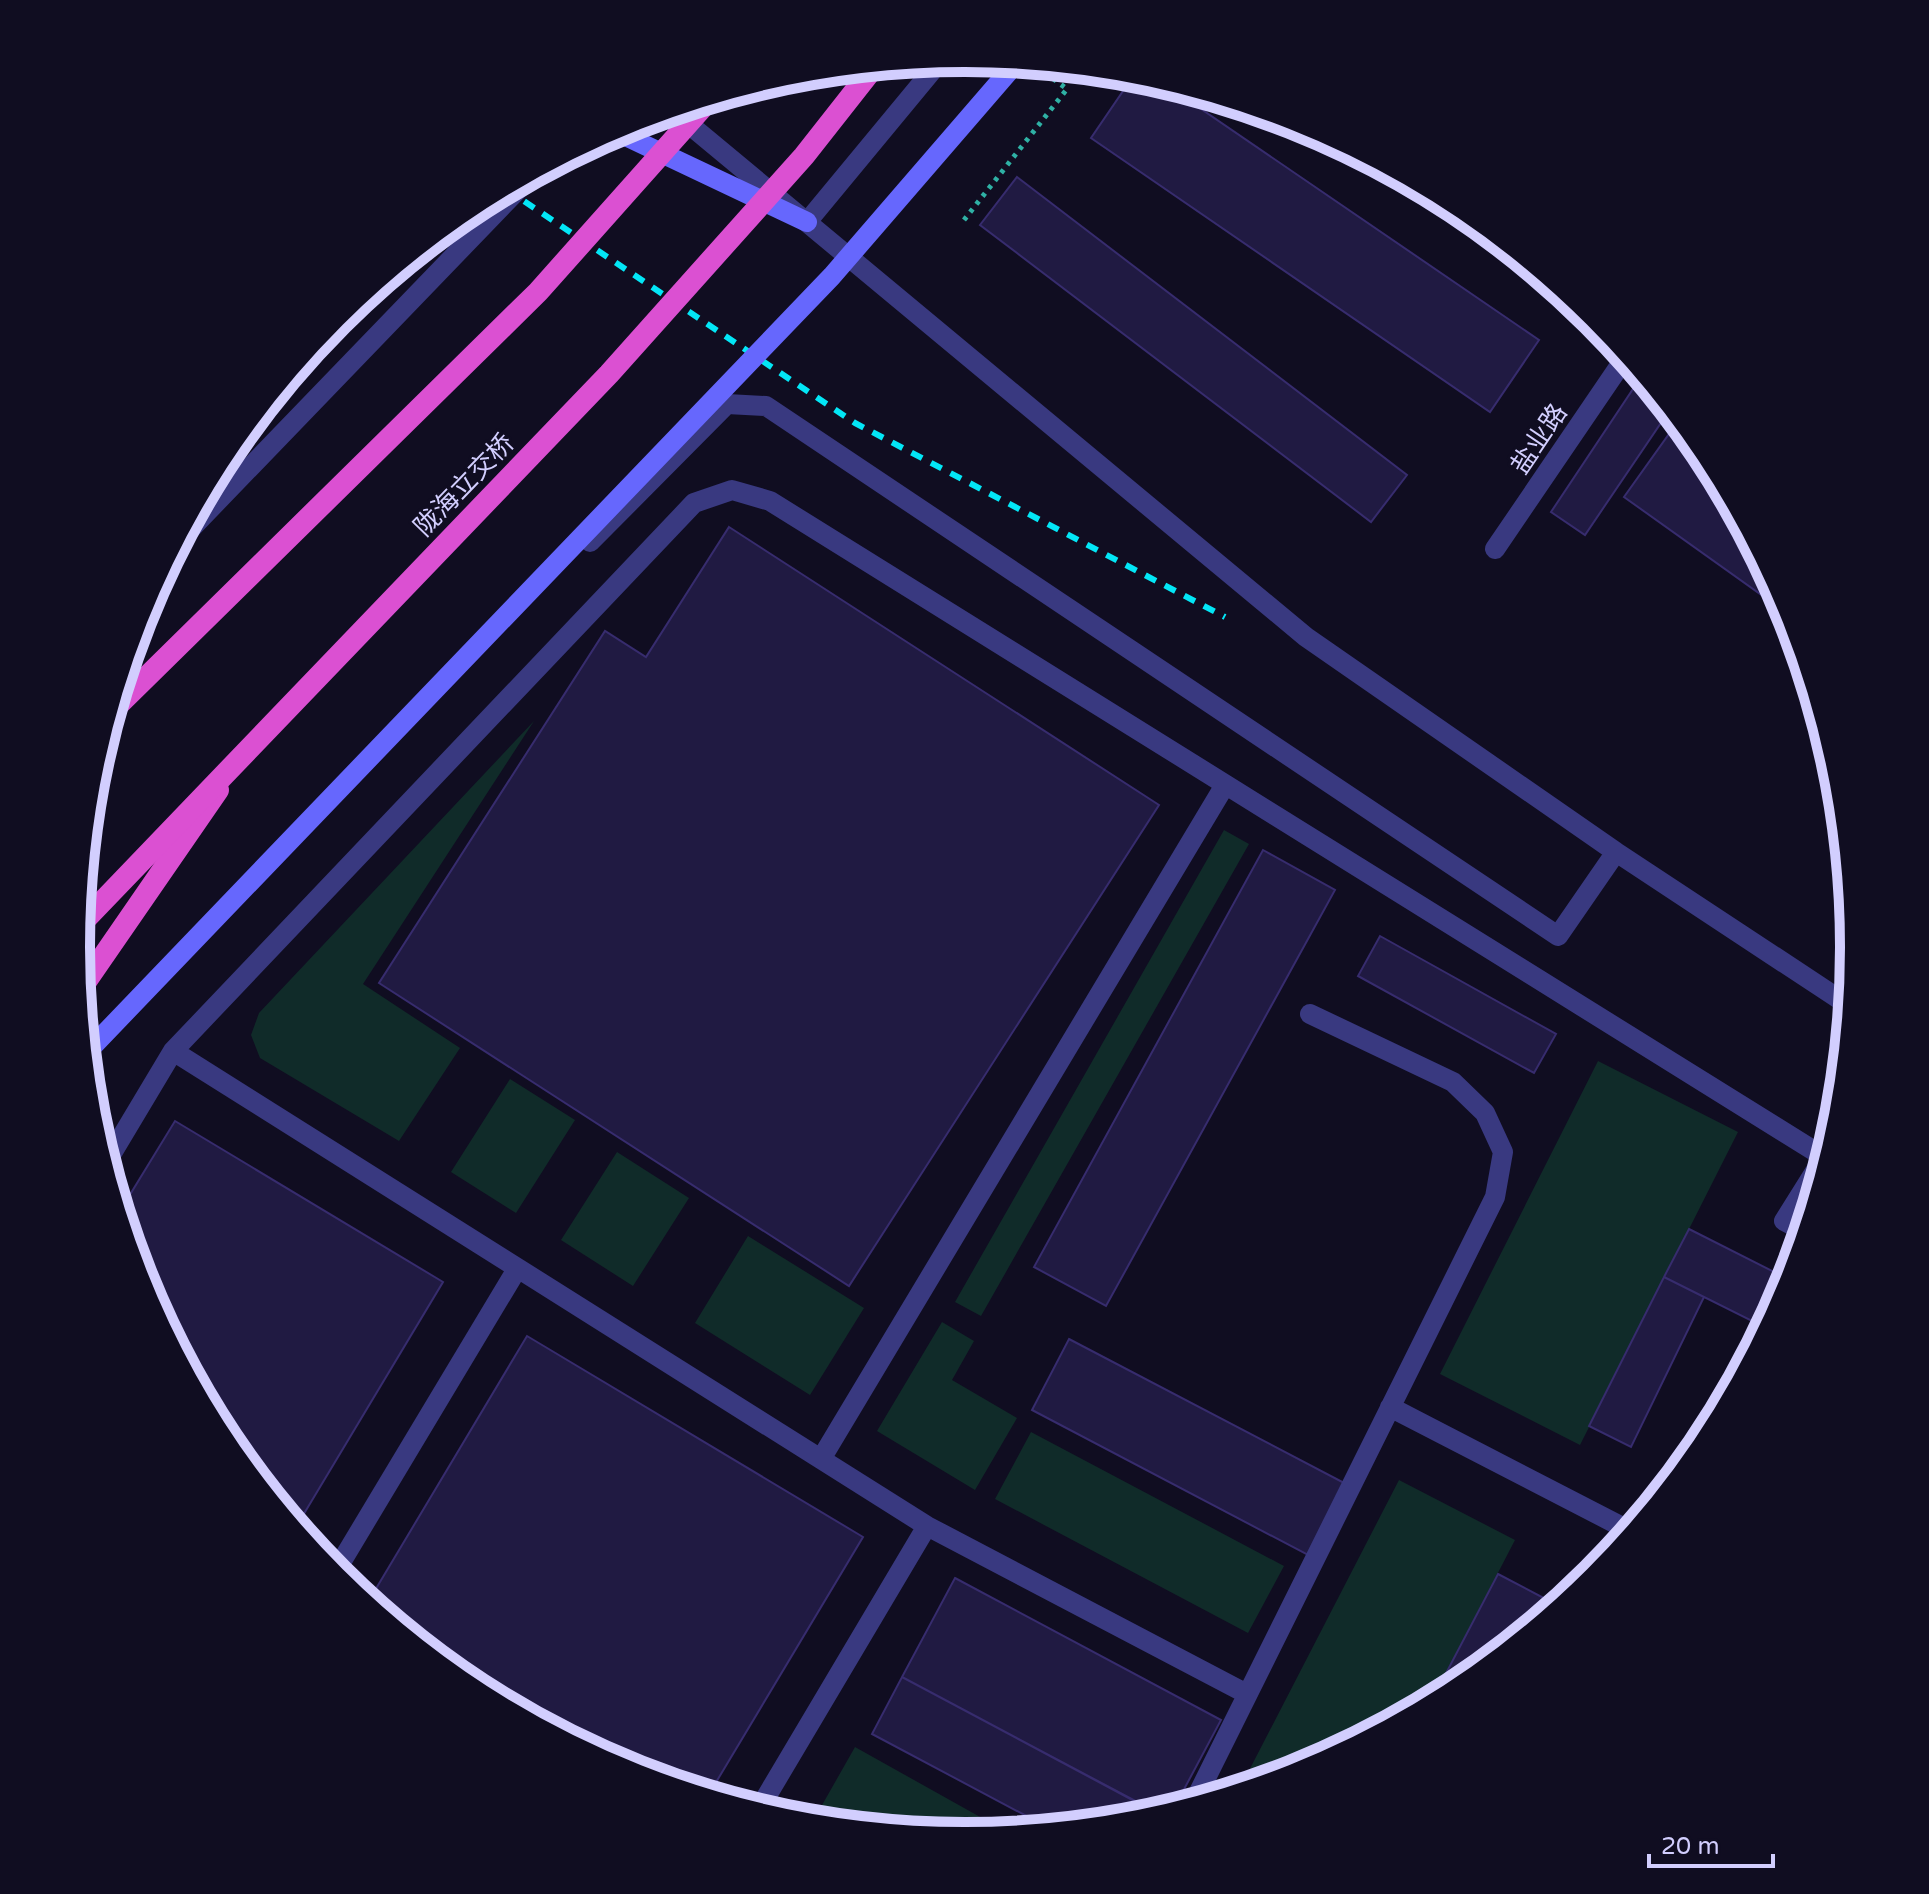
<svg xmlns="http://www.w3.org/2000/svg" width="1929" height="1894" viewBox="0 0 1929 1894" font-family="'Varela Round','Noto Sans SC',sans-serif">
	<rect width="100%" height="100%" fill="#100d21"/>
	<path fill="#102b29" d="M 534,721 L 363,984 L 460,1048 L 399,1141 L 260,1058 L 251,1035 L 259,1013 Z
		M 1224,830 L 1249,844 L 981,1316 L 955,1302 Z
		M 1598,1061 L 1738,1132 L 1580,1445 L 1440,1374 Z
		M 510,1079 L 575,1120 L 516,1213 L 451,1172 Z
		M 617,1152 L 689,1198 L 633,1286 L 561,1240 Z
		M 748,1236 L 864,1308 L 810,1395 L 695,1323 Z
		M 942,1322 L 974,1341 L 952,1380 L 1017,1418 L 975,1490 L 877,1431 Z
		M 1031,1432 L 1284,1566 L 1248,1633 L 995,1499 Z
		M 1399,1480 L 1515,1540 L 1432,1700 L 1304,1768 L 1240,1788 Z
		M 855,1747 L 1007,1832 L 964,1836 L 813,1821 Z"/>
	<path fill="#201a42" stroke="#372c6e" stroke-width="2" d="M 1134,75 L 1163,83 L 1539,340 L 1490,412 L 1091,138 Z
		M 1017,177 L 1407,475 L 1371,522 L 980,225 Z
		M 1641,377 L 1669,411 L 1585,535 L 1551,512 Z
		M 1674,427 L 1694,441 L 1704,453 L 1788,614 L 1624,497 Z
		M 729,527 L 1159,805 L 849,1286 L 379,983 L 605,631 L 646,657 Z
		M 1263,850 L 1335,890 L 1106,1306 L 1034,1267 Z
		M 1380,936 L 1556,1034 L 1534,1073 L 1358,976 Z
		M 175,1121 L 443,1282 L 296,1527 L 225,1441 L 143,1287 L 120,1211 Z
		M 1689,1229 L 1788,1279 L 1764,1327 L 1664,1277 Z
		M 1664,1277 L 1704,1297 L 1631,1447 L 1589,1426 Z
		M 527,1336 L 863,1537 L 709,1794 L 624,1768 L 470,1686 L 368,1602 Z
		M 1069,1339 L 1348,1485 L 1310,1556 L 1032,1410 Z
		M 1498,1574 L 1557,1605 L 1458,1686 L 1432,1700 Z
		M 955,1578 L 1221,1720 L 1174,1808 L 1158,1813 L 902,1677 Z
		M 902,1677 L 1153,1811 L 1151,1815 L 1137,1819 L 1049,1828 L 872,1734 Z"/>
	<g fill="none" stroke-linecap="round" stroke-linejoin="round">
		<path stroke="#2fb1a5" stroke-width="5" stroke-dasharray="4 6" stroke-linecap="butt" d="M 964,220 L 1067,89 L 1044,72"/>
		<path stroke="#393980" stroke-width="20" d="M 673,111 L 1306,637 L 1616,852 L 1848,1005
			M 179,541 L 533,174
			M 590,542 L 727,404 L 766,406 L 1558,936 L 1616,852
			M 173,1051 L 927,1526 L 1247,1694
			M 106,1163 L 173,1051 L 694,503 L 732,490 L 770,501 L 1824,1157 L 1827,1151
			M 1803,1231 L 1784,1221 L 1824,1157
			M 1390,1407 L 1630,1531
			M 821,1459 L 1225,785
			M 334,1574 L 517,1269
			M 1194,1802 L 1495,1197 L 1503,1152 L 1485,1113 L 1453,1082 L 1310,1014
			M 759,1809 L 927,1526"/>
		<path stroke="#393980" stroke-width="20" d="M 1495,549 L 1625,358"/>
		<path stroke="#393980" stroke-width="20" d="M 807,222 L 941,60"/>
		<path stroke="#6667fd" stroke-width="20" d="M 615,131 L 807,222
			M 264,406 L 388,276"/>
		<path stroke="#db50d2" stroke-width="22" d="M 80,990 L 218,790"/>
		<path stroke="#03e6f6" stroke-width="6" stroke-dasharray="12 10" stroke-linecap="butt" d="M 506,189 L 855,423 L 1225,617"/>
		<path stroke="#6667fd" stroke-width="20" d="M 86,1053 L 832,276 L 1016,63"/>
		<path stroke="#db50d2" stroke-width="22" d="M 111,712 L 538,292 L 709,100
			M 77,928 L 609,374 L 804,156 L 874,67"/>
	</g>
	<g text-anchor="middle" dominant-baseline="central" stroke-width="6" stroke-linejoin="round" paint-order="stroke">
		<g font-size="26" fill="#d2cefe" stroke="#100d21">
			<text transform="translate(1539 439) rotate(-56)">盐业路</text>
			<text transform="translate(464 485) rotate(-46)">陇海立交桥</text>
		</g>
	</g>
	<path d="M0 0H1929V1894H0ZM90 947a875 875 0 1 1 1750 0a875 875 0 1 1-1750 0Z" fill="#100d21" fill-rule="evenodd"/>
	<path fill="none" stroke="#d2cefe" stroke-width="10" d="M90 947a875 875 0 1 1 1750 0a875 875 0 1 1-1750 0Z"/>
	<path d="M1649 1854v12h124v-12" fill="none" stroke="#d2cefe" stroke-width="4"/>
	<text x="1661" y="1854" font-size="24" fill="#d2cefe" stroke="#100d21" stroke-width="6" paint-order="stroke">20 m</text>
</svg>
